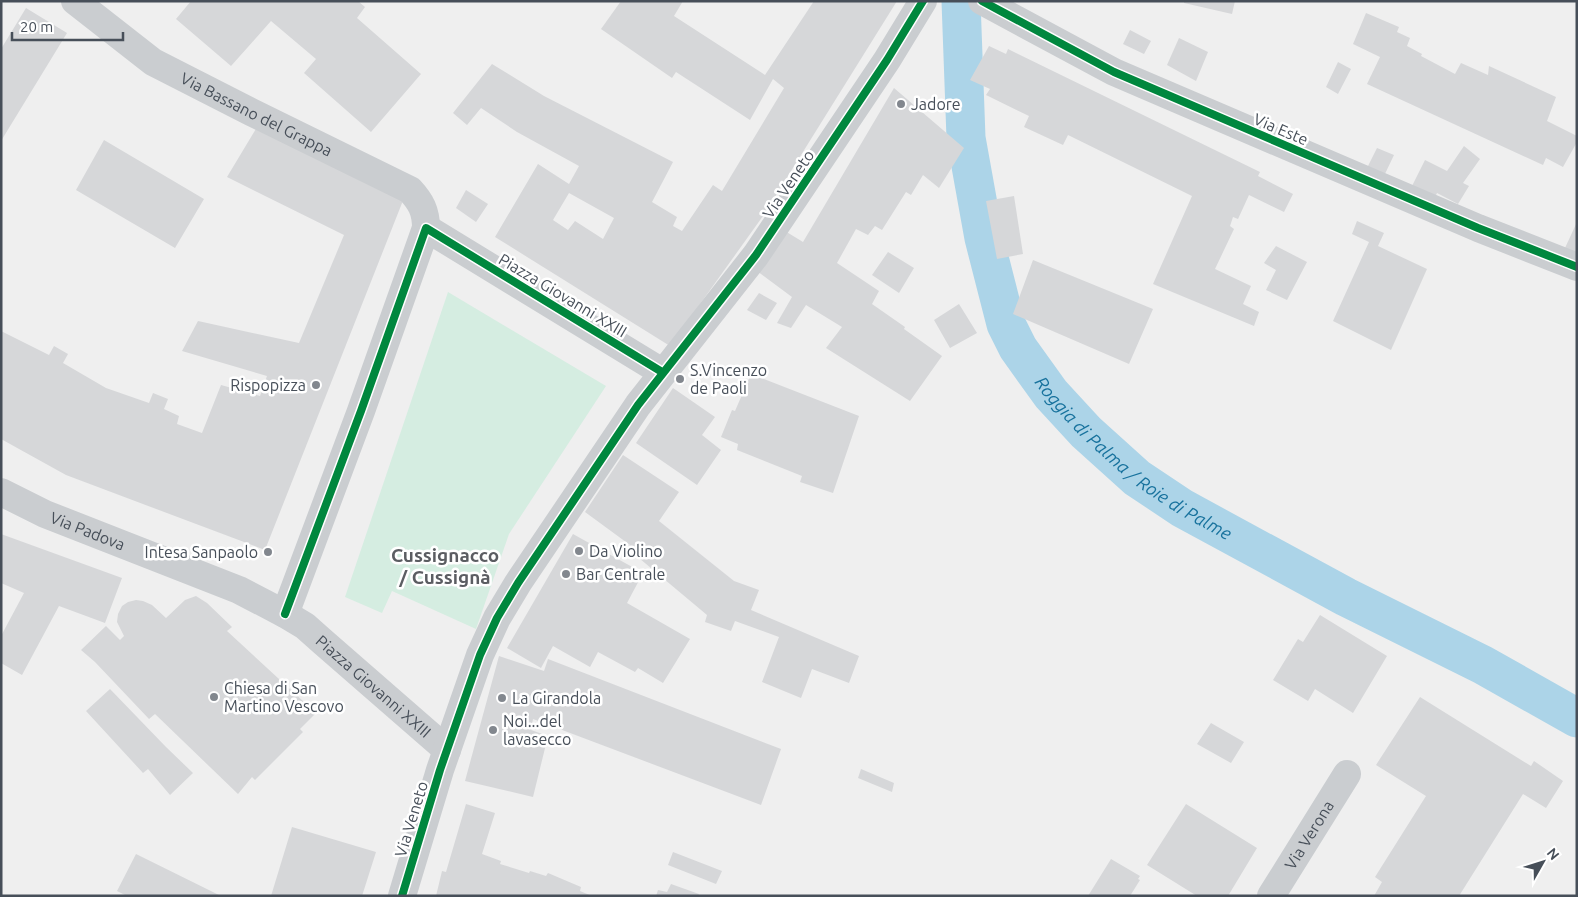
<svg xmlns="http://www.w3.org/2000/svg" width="1578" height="897" viewBox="0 0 1578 897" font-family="Ubuntu,sans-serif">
	<rect width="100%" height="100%" fill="#efefef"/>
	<path fill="#d5ede1" d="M 448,292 L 606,386 L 509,534 L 476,629 L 392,591 L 382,613 L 345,597 Z"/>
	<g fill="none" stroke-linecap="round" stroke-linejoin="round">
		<path stroke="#acd4e8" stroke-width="39" id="s1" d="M 961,1 L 966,138 L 984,238 L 1006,324 L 1018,348 L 1051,394 L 1086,432 L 1137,478 L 1182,508 L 1346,597 L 1483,665 L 1577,718"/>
	</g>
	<path fill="#d6d7d9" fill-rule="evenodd" d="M 191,1 L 358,1 L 365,7 L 357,18 L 421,74 L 371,132 L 304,73 L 316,59 L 271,21 L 231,66 L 176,19 Z
		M 621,1 L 683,1 L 674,16 L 765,75 L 814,1 L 897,1 L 763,216 L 670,346 L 495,237 L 538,164 L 569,184 L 579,166 L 517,132 L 481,108 L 467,125 L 453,113 L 492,64 L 544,96 L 673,162 L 652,202 L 677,217 L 673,226 L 682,231 L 713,185 L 722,191 L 784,88 L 773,79 L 750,120 L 676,72 L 672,78 L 601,29 ZM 569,193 L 614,218 L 603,239 L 575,221 L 568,230 L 553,220 Z
		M 1184,1 L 1235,1 L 1232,14 L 1184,3 Z
		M 26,8 L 67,33 L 1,141 L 1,49 Z
		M 1366,13 L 1399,27 L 1397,32 L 1410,38 L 1407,46 L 1422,54 L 1421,56 L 1455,74 L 1461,63 L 1488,75 L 1489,66 L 1556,97 L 1547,121 L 1577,136 L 1577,142 L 1563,167 L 1546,158 L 1543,165 L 1367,84 L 1380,57 L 1353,44 Z
		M 1130,30 L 1151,41 L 1144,54 L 1123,44 Z
		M 1179,38 L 1208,52 L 1196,81 L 1167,65 Z
		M 989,46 L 1006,54 L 1008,49 L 1260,172 L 1258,176 L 1293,194 L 1284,212 L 1249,195 L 1238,219 L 1233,217 L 1230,226 L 1234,229 L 1215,269 L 1251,286 L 1243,304 L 1259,312 L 1254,326 L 1153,284 L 1192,196 L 1068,135 L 1063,145 L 1024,127 L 1029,116 L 986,95 L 990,89 L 970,80 Z
		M 1338,62 L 1351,69 L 1338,94 L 1326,87 Z
		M 894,88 L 964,148 L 939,188 L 923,175 L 911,195 L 906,192 L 882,230 L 875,226 L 868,235 L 856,229 L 837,263 L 879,291 L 872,304 L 905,327 L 904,329 L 942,356 L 910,401 L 826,348 L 842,327 L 806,305 L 791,328 L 777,323 L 792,297 L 757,271 L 785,231 L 803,242 Z
		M 257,127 L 404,198 L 265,550 L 66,475 L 1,439 L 1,331 L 49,355 L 54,346 L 68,354 L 63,363 L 106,388 L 149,403 L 153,393 L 168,399 L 164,409 L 179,416 L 177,424 L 202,433 L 221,385 L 260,396 L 267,376 L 182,351 L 198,321 L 299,343 L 344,235 L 227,177 Z
		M 104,140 L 204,199 L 175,248 L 76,190 Z
		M 1464,146 L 1480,159 L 1463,183 L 1469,186 L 1458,204 L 1437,193 L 1433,202 L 1409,192 L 1425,160 L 1447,171 Z
		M 1377,148 L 1394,155 L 1383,178 L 1367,168 Z
		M 466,190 L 488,204 L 476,222 L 456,208 Z
		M 1014,196 L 1023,254 L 997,259 L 986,201 Z
		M 1357,221 L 1384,233 L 1378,246 L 1427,269 L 1391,350 L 1333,321 L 1369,242 L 1352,234 Z
		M 1577,222 L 1577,253 L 1565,248 Z
		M 1276,246 L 1307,262 L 1287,300 L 1266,290 L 1276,270 L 1264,263 Z
		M 888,252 L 914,268 L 899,293 L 872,275 Z
		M 1033,260 L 1153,309 L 1129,364 L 1013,314 Z
		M 759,293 L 777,303 L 766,320 L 747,310 Z
		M 959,304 L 977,333 L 950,348 L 934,320 Z
		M 751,374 L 859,416 L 833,493 L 800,482 L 802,476 L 737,450 L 738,444 L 721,437 L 732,410 L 735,411 Z
		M 673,388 L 715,417 L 702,435 L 721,450 L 697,485 L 636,443 Z
		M 623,455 L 679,492 L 659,521 L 734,581 L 759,590 L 751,610 L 859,656 L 849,683 L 812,669 L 801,698 L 762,682 L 779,637 L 735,621 L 731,631 L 705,622 L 707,615 L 627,548 L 630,545 L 585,512 Z
		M 1,534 L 122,578 L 105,623 L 59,606 L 22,675 L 1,663 L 1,636 L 24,593 L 1,583 Z
		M 573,534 L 643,573 L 627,603 L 690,639 L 663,683 L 638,668 L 635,672 L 598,652 L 590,667 L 553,646 L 541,668 L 507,648 Z
		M 196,596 L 207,603 L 232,627 L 227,631 L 316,713 L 300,729 L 303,732 L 255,780 L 252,777 L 238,794 L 155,714 L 149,719 L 95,662 L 81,650 L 106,626 L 120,640 L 124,636 L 117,622 L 118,614 L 122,606 L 128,602 L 136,600 L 143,601 L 152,605 L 166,618 L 185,600 Z
		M 1320,615 L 1387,656 L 1353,713 L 1315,689 L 1308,701 L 1273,680 L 1298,639 L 1303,642 Z
		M 499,656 L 544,671 L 548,659 L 781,749 L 761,805 L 533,719 L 531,730 L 548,736 L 533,797 L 465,781 Z
		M 110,689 L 166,747 L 193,773 L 170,795 L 148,769 L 143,773 L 86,711 Z
		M 1420,697 L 1531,766 L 1534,761 L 1563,781 L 1546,808 L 1523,794 L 1459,896 L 1374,896 L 1382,882 L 1375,877 L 1426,796 L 1376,765 Z
		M 1211,723 L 1244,742 L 1231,763 L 1197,744 Z
		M 861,769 L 894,783 L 892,792 L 858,778 Z
		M 466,804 L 495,813 L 482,854 L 501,861 L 500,864 L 529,873 L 530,871 L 546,876 L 548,873 L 581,887 L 580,891 L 592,896 L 436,896 L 442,871 L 446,872 Z
		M 1186,804 L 1257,848 L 1228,896 L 1197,896 L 1147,865 Z
		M 292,827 L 376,852 L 362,896 L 271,896 Z
		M 673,852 L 722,871 L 716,884 L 668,865 Z
		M 136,854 L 221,896 L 127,896 L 117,891 Z
		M 1111,859 L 1140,876 L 1138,879 L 1140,880 L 1130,896 L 1088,896 Z
		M 671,884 L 699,894 L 698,896 L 656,896 L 658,890 L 667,892 Z"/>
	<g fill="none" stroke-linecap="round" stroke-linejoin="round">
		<g stroke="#cacdd0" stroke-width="28">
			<path id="s2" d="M 75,1 L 153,62 L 251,112 L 410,190 C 421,202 426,211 426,228"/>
			<path d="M 982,1 L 1114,72 L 1478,228 L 1577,267"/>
			<path d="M 285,614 L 361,411 L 426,228 L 662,372"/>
			<path id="s3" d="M 1271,896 L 1347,774"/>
		</g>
		<g stroke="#cacdd0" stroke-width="28">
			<path id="s4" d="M 1,492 L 45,514 L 239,590 L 285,614 L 305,626 L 323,642 L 447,750"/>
			<path d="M 402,896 L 440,770 L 480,655 L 497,618 L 518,583 L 638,405 L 756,255 L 887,60 L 923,1"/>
		</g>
		<g stroke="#fff" stroke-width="11">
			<path id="cycleway" d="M 982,1 L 1114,72 L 1478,228 L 1577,267
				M 285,614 L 361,411 L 426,228 L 662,372
				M 402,896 L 440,770 L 480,655 L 497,618 L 518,583 L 638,405 L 756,255 L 887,60 L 923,1"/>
		</g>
		<use href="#cycleway" stroke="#00873e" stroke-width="8"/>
	</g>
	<g fill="#82878e" stroke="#fff" stroke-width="2">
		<circle cx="901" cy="104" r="5"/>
		<circle cx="680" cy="379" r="5"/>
		<circle cx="316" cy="385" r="5"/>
		<circle cx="579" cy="551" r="5"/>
		<circle cx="268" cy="552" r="5"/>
		<circle cx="566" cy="574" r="5"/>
		<circle cx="214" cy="697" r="5"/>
		<circle cx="502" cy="698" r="5"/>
		<circle cx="493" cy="730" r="5"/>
	</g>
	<g text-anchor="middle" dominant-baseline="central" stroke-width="5" stroke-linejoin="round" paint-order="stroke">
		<g font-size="16" fill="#474f59" stroke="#fff" text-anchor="start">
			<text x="911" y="104">Jadore</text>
			<text x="690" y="370">S.Vincenzo<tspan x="690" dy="18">de Paoli</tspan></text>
			<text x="306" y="385" text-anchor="end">Rispopizza</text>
			<text x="589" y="551">Da Violino</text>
			<text x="258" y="552" text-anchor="end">Intesa Sanpaolo</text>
			<text x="576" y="574">Bar Centrale</text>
			<text x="224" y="688">Chiesa di San<tspan x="224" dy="18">Martino Vescovo</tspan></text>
			<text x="512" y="698">La Girandola</text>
			<text x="503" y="721">Noi...del<tspan x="503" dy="18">lavasecco</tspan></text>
		</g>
		<g font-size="16" fill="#474f59" stroke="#fff">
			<text stroke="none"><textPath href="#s2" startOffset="215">Via Bassano del Grappa</textPath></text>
			<text transform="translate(1281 129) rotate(23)">Via Este</text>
			<text transform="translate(788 184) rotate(-56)">Via Veneto</text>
			<text transform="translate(563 295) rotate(31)">Piazza Giovanni XXIII</text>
			<text stroke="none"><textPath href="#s4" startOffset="95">Via Padova</textPath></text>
			<text stroke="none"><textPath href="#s4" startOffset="424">Piazza Giovanni XXIII</textPath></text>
			<text transform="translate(411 819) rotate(-73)">Via Veneto</text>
			<text stroke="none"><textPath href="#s3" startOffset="72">Via Verona</textPath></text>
		</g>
		<g font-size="18" font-style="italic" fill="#17729d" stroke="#fff">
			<text stroke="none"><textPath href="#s1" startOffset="516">Roggia di Palma / Roie di Palme</textPath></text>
		</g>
		<g font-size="19" font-weight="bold" fill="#5b5d62" stroke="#fff">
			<text x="445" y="555">Cussignacco<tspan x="445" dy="22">/ Cussignà</tspan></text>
		</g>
	</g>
	<rect width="1578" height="897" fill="none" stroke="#474f59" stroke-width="5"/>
	<g transform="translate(1543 862) rotate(51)" stroke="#ffffff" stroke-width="4" paint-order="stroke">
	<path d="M0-4L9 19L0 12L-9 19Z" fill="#474f59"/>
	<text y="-8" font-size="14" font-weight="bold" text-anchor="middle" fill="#474f59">N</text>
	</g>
	<path d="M12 32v8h111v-8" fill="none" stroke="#474f59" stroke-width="2.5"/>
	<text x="20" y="32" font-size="15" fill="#474f59" stroke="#ffffff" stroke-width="4" paint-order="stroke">20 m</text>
</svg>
